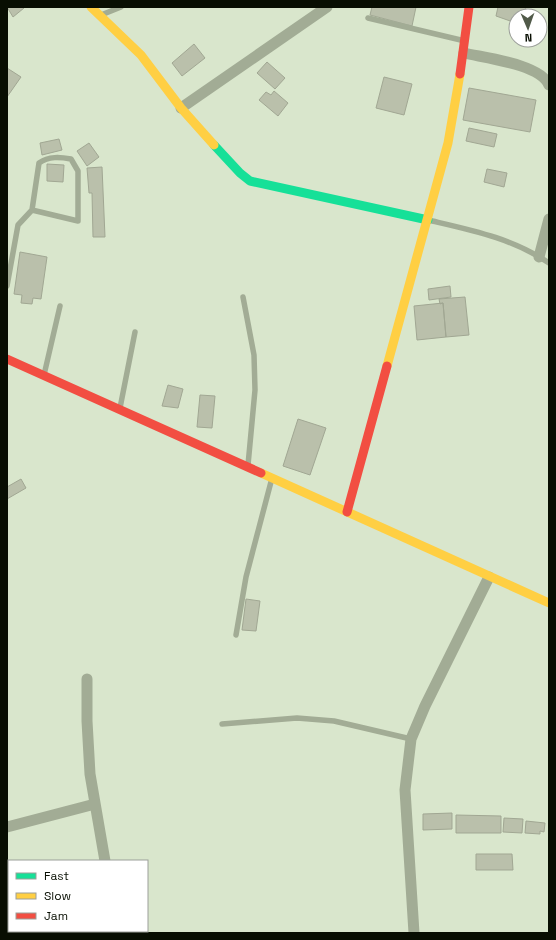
<svg xmlns="http://www.w3.org/2000/svg" width="556" height="940" viewBox="0 0 556 940" font-family="'Space Grotesk',sans-serif">
	<rect width="100%" height="100%" fill="#d9e6cc"/>
	<path fill="#bac0ab" stroke="#a1a793" d="M 7,7 L 24,7 L 24,8 L 13,17 Z
		M 372,7 L 416,7 L 412,26 L 370,15 Z
		M 498,7 L 526,7 L 524,16 L 516,16 L 516,23 L 496,16 Z
		M 194,44 L 205,58 L 182,76 L 172,63 Z
		M 267,62 L 285,78 L 275,89 L 257,73 Z
		M 7,68 L 21,77 L 7,97 Z
		M 384,77 L 412,84 L 404,115 L 376,108 Z
		M 469,88 L 536,100 L 530,132 L 463,120 Z
		M 274,91 L 288,103 L 278,116 L 259,100 L 266,92 L 271,95 Z
		M 469,128 L 497,134 L 494,147 L 466,141 Z
		M 59,139 L 62,150 L 42,155 L 40,143 Z
		M 89,143 L 99,157 L 87,166 L 77,151 Z
		M 47,164 L 64,165 L 63,182 L 47,181 Z
		M 102,167 L 105,237 L 93,237 L 92,193 L 89,193 L 87,168 Z
		M 487,169 L 507,173 L 504,187 L 484,182 Z
		M 20,252 L 47,257 L 41,299 L 33,298 L 32,304 L 21,303 L 22,295 L 14,294 Z
		M 450,286 L 451,297 L 429,300 L 428,289 Z
		M 465,297 L 469,335 L 446,337 L 443,303 L 440,304 L 439,299 Z
		M 443,303 L 446,337 L 417,340 L 414,306 Z
		M 168,385 L 183,389 L 178,408 L 162,406 Z
		M 200,395 L 215,396 L 212,428 L 197,427 Z
		M 298,419 L 326,428 L 310,475 L 283,466 Z
		M 21,479 L 26,488 L 7,499 L 7,487 Z
		M 246,599 L 260,601 L 256,631 L 242,630 Z
		M 452,813 L 452,829 L 423,830 L 423,814 Z
		M 456,815 L 501,816 L 501,833 L 456,833 Z
		M 504,818 L 523,819 L 522,833 L 503,832 Z
		M 526,821 L 545,823 L 544,832 L 540,831 L 540,834 L 525,833 Z
		M 476,854 L 512,854 L 513,870 L 476,870 Z"/>
	<g fill="none" stroke-linecap="round" stroke-linejoin="round">
		<path stroke="#a2ac95" stroke-width="5.5" d="M 101,15 L 121,7
			M 368,18 L 465,41
			M 428,220 C 471,230 512,238 549,263
			M 7,286 L 18,225 L 32,210 L 39,163 C 49,156 60,157 71,159 L 78,171 L 78,221 L 32,210
			M 243,297 L 254,355 L 255,390 L 248,465
			M 44,375 L 60,306
			M 120,408 L 135,332
			M 236,635 L 246,577 L 272,478
			M 222,724 L 297,718 L 334,721 L 411,739"/>
		<path stroke="#a2ac95" stroke-width="11" d="M 464,53 C 485,58 540,64 549,85
			M 181,108 L 327,7
			M 539,257 L 549,219
			M 87,679 L 87,721 L 90,774 L 105,861
			M 7,827 L 95,804
			M 118,931 L 118,933
			M 414,933 L 405,790 L 411,739 L 425,706 L 489,577"/>
		<path stroke="#16e098" stroke-width="9" d="M 214,145 L 240,173 L 250,181 L 428,220"/>
		<path stroke="#ffcf43" stroke-width="9" d="M 91,7 L 141,55 L 181,108 L 214,145
			M 387,366 L 448,143 L 460,74
			M 261,473 L 549,603"/>
		<path stroke="#f24e42" stroke-width="9" d="M 460,74 L 469,7
			M 7,359 L 261,473
			M 347,512 L 387,366"/>
	</g>
	<rect width="556" height="940" fill="none" stroke="#080e02" stroke-width="16"/>
	<rect x="8" y="860" width="140" height="72" fill="#ffffff" stroke="#9c9f9a"/>
	<rect x="16" y="873" width="20" height="6" fill="#16e098" stroke="#9c9f9a"/>
	<text x="44" y="880" font-size="12" fill="#080e02">Fast</text>
	<rect x="16" y="893" width="20" height="6" fill="#ffcf43" stroke="#9c9f9a"/>
	<text x="44" y="900" font-size="12" fill="#080e02">Slow</text>
	<rect x="16" y="913" width="20" height="6" fill="#f24e42" stroke="#9c9f9a"/>
	<text x="44" y="920" font-size="12" fill="#080e02">Jam</text>
	<g transform="translate(528 28) rotate(178)"><circle r="19" fill="#ffffff" stroke="#9c9f9a"/>
	<path d="M0-3L7 15L0 10L-7 15Z" fill="#515a49"/>
	<text y="-6" font-size="11" font-weight="bold" text-anchor="middle" fill="#080e02">N</text>
	</g>
</svg>
